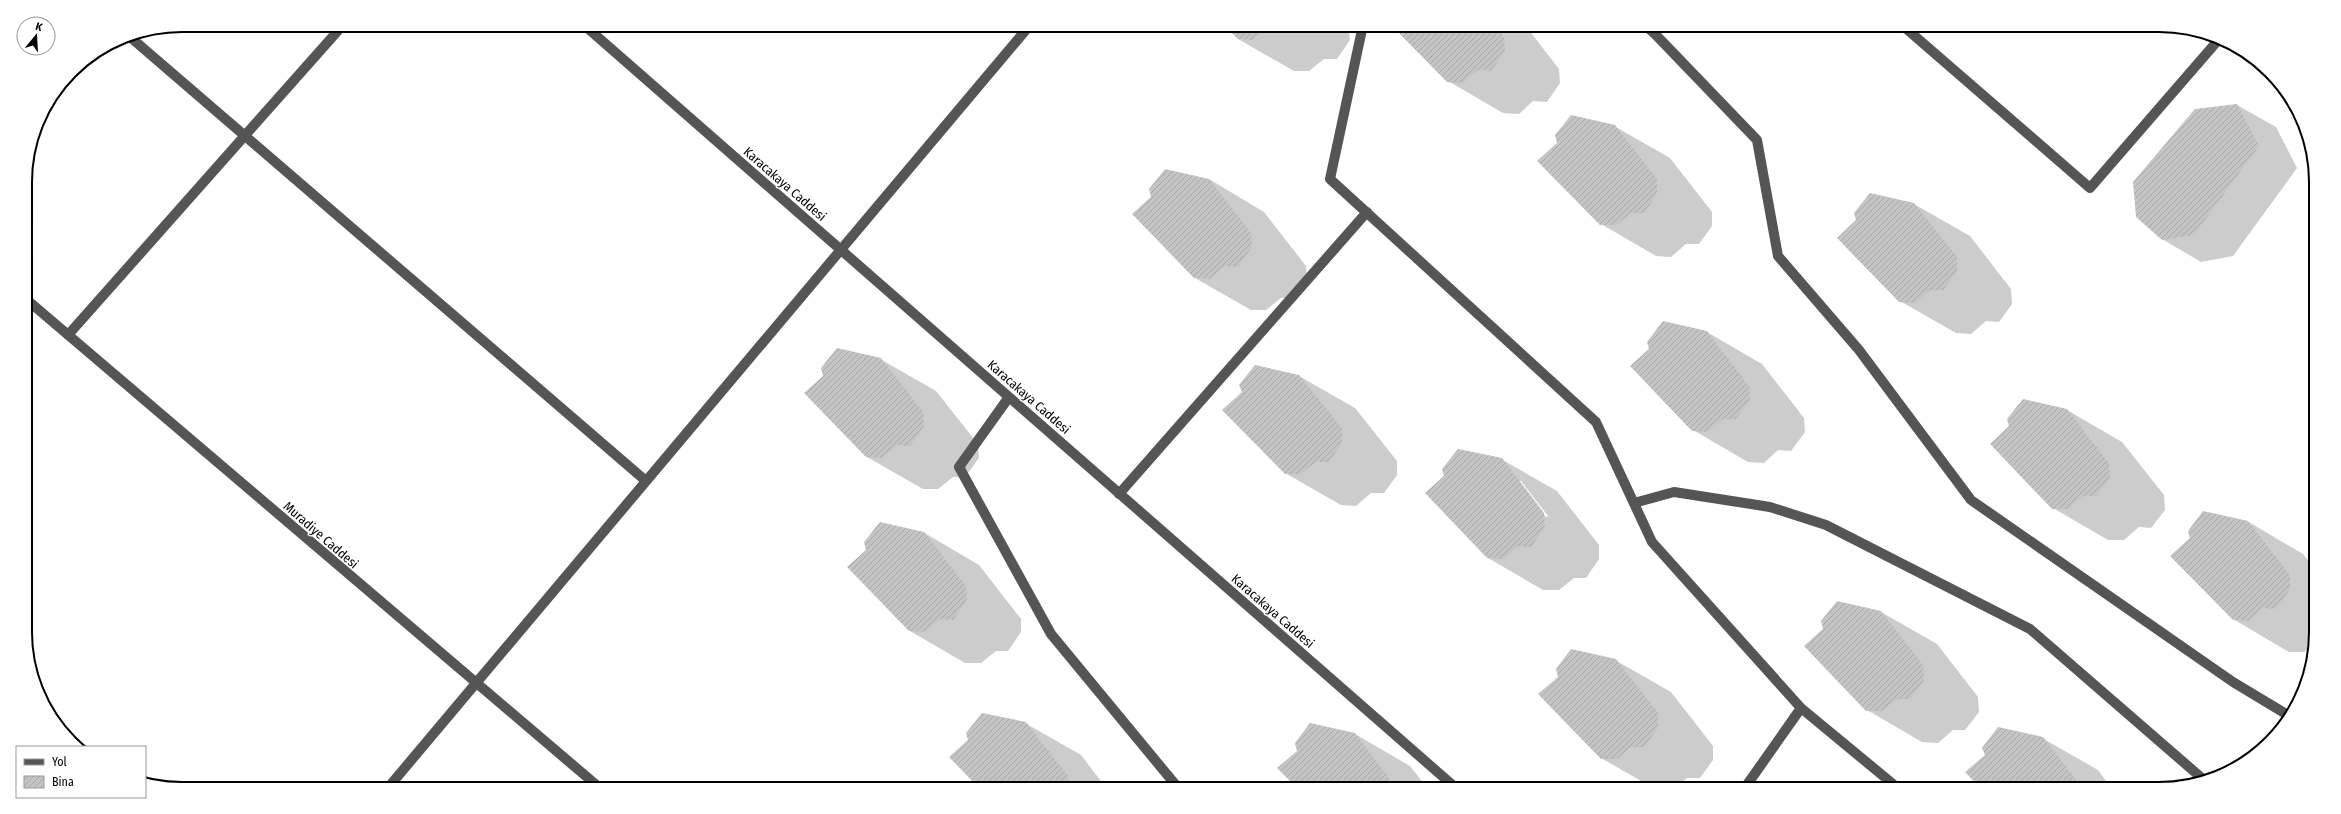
<svg xmlns="http://www.w3.org/2000/svg" width="2341" height="814" viewBox="0 0 2341 814" font-family="'Fira Sans Condensed',sans-serif">
	<defs>
		<pattern id="building-hatch" width="6" height="6" patternUnits="userSpaceOnUse"><rect width="6" height="6" fill="#c4c4c4"/><path d="M-1 1l2-2M0 6l6-6M5 7l2-2" fill="none" stroke="#a7a7a7"/></pattern>
	</defs>
	<rect width="100%" height="100%" fill="#fff"/>
	<path fill="#0003" fill-rule="evenodd" d="M 1225,25 L 1348,25 L 1350,40 L 1337,59 L 1324,59 L 1309,71 L 1294,71 L 1238,39 Z
		M 1393,25 L 1525,25 L 1559,69 L 1560,83 L 1547,102 L 1533,101 L 1519,114 L 1503,113 L 1448,81 Z
		M 2237,105 L 2276,127 L 2297,168 L 2233,256 L 2201,262 L 2162,239 Z
		M 1614,126 L 1670,158 L 1712,212 L 1712,226 L 1699,244 L 1686,244 L 1671,257 L 1656,256 L 1601,224 L 1558,143 Z
		M 1209,179 L 1264,212 L 1306,266 L 1307,279 L 1293,298 L 1281,298 L 1266,310 L 1251,310 L 1195,278 Z
		M 1914,204 L 1970,236 L 2011,289 L 2012,304 L 1999,322 L 1986,321 L 1971,334 L 1956,333 L 1900,301 Z
		M 1707,332 L 1762,364 L 1804,418 L 1805,432 L 1791,451 L 1778,450 L 1764,463 L 1748,462 L 1693,430 Z
		M 880,359 L 936,391 L 978,444 L 979,458 L 965,477 L 953,477 L 938,489 L 923,489 L 867,457 Z
		M 1299,376 L 1355,408 L 1397,461 L 1397,475 L 1384,493 L 1371,493 L 1356,506 L 1341,505 L 1285,473 Z
		M 2067,410 L 2122,442 L 2164,495 L 2165,510 L 2151,528 L 2139,527 L 2124,540 L 2108,540 L 2053,508 Z
		M 1501,459 L 1557,491 L 1599,545 L 1599,559 L 1586,578 L 1574,578 L 1559,590 L 1543,590 L 1488,558 L 1445,477 ZM 1518,481 L 1521,481 L 1548,516 L 1546,517 Z
		M 2247,521 L 2303,554 L 2316,570 L 2316,632 L 2314,644 L 2304,652 L 2289,652 L 2233,619 Z
		M 923,532 L 979,565 L 1021,619 L 1021,632 L 1008,651 L 996,651 L 981,663 L 965,663 L 910,631 Z
		M 1881,612 L 1937,644 L 1978,697 L 1979,712 L 1965,730 L 1953,730 L 1938,743 L 1922,742 L 1867,710 Z
		M 1615,660 L 1671,692 L 1713,746 L 1713,760 L 1700,778 L 1687,778 L 1674,789 L 1655,789 L 1601,758 L 1559,677 Z
		M 1025,723 L 1081,755 L 1107,789 L 981,789 Z
		M 1355,734 L 1410,766 L 1428,789 L 1299,789 Z
		M 2042,738 L 2098,770 L 2112,789 L 1982,789 Z"/>
	<path fill="url(#building-hatch)" d="M 1224,25 L 1283,25 L 1281,28 L 1268,27 L 1253,40 L 1238,39 Z
		M 1391,25 L 1495,25 L 1504,37 L 1505,51 L 1491,71 L 1478,70 L 1463,83 L 1447,82 Z
		M 2237,104 L 2259,146 L 2194,235 L 2162,240 L 2136,217 L 2133,182 L 2195,109 Z
		M 1571,115 L 1615,125 L 1657,179 L 1657,194 L 1644,213 L 1631,213 L 1616,225 L 1600,225 L 1537,161 L 1557,143 L 1555,135 Z
		M 1165,169 L 1209,179 L 1251,233 L 1252,247 L 1238,267 L 1225,266 L 1210,279 L 1194,278 L 1132,214 L 1151,197 L 1149,189 Z
		M 1870,193 L 1914,203 L 1957,257 L 1957,272 L 1943,290 L 1930,290 L 1915,303 L 1899,302 L 1837,238 L 1856,220 L 1854,213 Z
		M 1663,321 L 1707,331 L 1749,386 L 1750,400 L 1736,419 L 1723,419 L 1708,432 L 1692,431 L 1630,366 L 1649,349 L 1647,342 Z
		M 837,348 L 881,358 L 923,412 L 924,426 L 910,446 L 897,445 L 882,458 L 866,457 L 804,393 L 823,376 L 821,368 Z
		M 1255,365 L 1299,375 L 1342,428 L 1342,443 L 1329,462 L 1315,462 L 1301,474 L 1285,474 L 1222,410 L 1242,392 L 1239,385 Z
		M 2023,399 L 2067,409 L 2109,463 L 2110,478 L 2096,496 L 2083,496 L 2068,509 L 2052,509 L 1990,444 L 2009,426 L 2007,419 Z
		M 1458,449 L 1502,458 L 1544,513 L 1545,527 L 1531,547 L 1518,546 L 1503,559 L 1487,558 L 1425,493 L 1444,476 L 1442,469 Z
		M 2203,511 L 2248,521 L 2290,575 L 2290,589 L 2276,609 L 2263,608 L 2249,621 L 2233,620 L 2170,556 L 2190,538 L 2188,531 Z
		M 880,522 L 924,532 L 966,586 L 967,600 L 953,620 L 940,619 L 925,632 L 909,631 L 847,567 L 866,550 L 864,542 Z
		M 1837,601 L 1881,611 L 1923,665 L 1924,680 L 1910,699 L 1897,699 L 1882,711 L 1866,711 L 1804,646 L 1823,629 L 1821,621 Z
		M 1571,649 L 1616,659 L 1658,713 L 1658,728 L 1644,747 L 1631,747 L 1617,759 L 1601,759 L 1538,694 L 1558,677 L 1556,669 Z
		M 982,713 L 1026,722 L 1068,776 L 1068,789 L 980,789 L 949,757 L 968,740 L 966,733 Z
		M 1310,723 L 1355,733 L 1397,789 L 1298,789 L 1277,768 L 1297,751 L 1295,743 Z
		M 1998,727 L 2043,737 L 2083,789 L 1981,789 L 1965,772 L 1985,755 L 1982,748 Z"/>
	<g fill="none" stroke-linecap="round" stroke-linejoin="round">
		<path stroke="#555" stroke-width="10" d="M 584,25 L 1457,789
			M 1363,25 L 1330,179 L 1596,422 L 1652,542 L 1801,708 L 1899,789
			M 1645,25 L 1655,34 L 1757,140 L 1778,256 L 1859,350 L 1971,500 L 2233,682 L 2291,717
			M 1902,25 L 2090,188 L 2220,38
			M 129,36 L 646,481
			M 26,299 L 601,789
			M 68,335 L 343,25
			M 1009,397 L 959,467 L 1051,634 L 1179,789
			M 1119,494 L 1367,212
			M 1634,503 L 1674,492 L 1770,507 L 1826,525 L 2030,629 L 2204,780
			M 387,789 L 1030,25
			M 1744,789 L 1801,708"/>
	</g>
	<g text-anchor="middle" dominant-baseline="central" stroke-width="3" stroke-linejoin="round" paint-order="stroke">
		<g font-size="13" fill="#000" stroke="#fff">
			<text transform="translate(785 184) rotate(41)">Karacakaya Caddesi</text>
			<text transform="translate(1029 397) rotate(41)">Karacakaya Caddesi</text>
			<text transform="translate(321 535) rotate(41)">Muradiye Caddesi</text>
			<text transform="translate(1273 611) rotate(41)">Karacakaya Caddesi</text>
		</g>
	</g>
	<path d="M0 0H2341V814H0ZM182 32H2159A150 150 0 0 1 2309 182V632A150 150 0 0 1 2159 782H182A150 150 0 0 1 32 632V182A150 150 0 0 1 182 32Z" fill="#fff" fill-rule="evenodd"/>
	<path fill="none" stroke="#000" stroke-width="2" d="M182 32H2159A150 150 0 0 1 2309 182V632A150 150 0 0 1 2159 782H182A150 150 0 0 1 32 632V182A150 150 0 0 1 182 32Z"/>
	<rect x="16" y="746" width="130" height="52" fill="#ffffff" stroke="#999999"/>
	<rect x="24" y="759" width="20" height="6" fill="#555555" stroke="#999999"/>
	<text x="52" y="766" font-size="12" fill="#000000">Yol</text>
	<rect x="24" y="776" width="20" height="12" fill="url(#building-hatch)" stroke="#999999"/>
	<text x="52" y="786" font-size="12" fill="#000000">Bina</text>
	<g transform="translate(36 36) rotate(18)"><circle r="19" fill="#ffffff" stroke="#999999"/>
	<path d="M0-3L7 15L0 10L-7 15Z" fill="#000000"/>
	<text y="-6" font-size="11" font-weight="bold" text-anchor="middle" fill="#000000">K</text>
	</g>
</svg>
